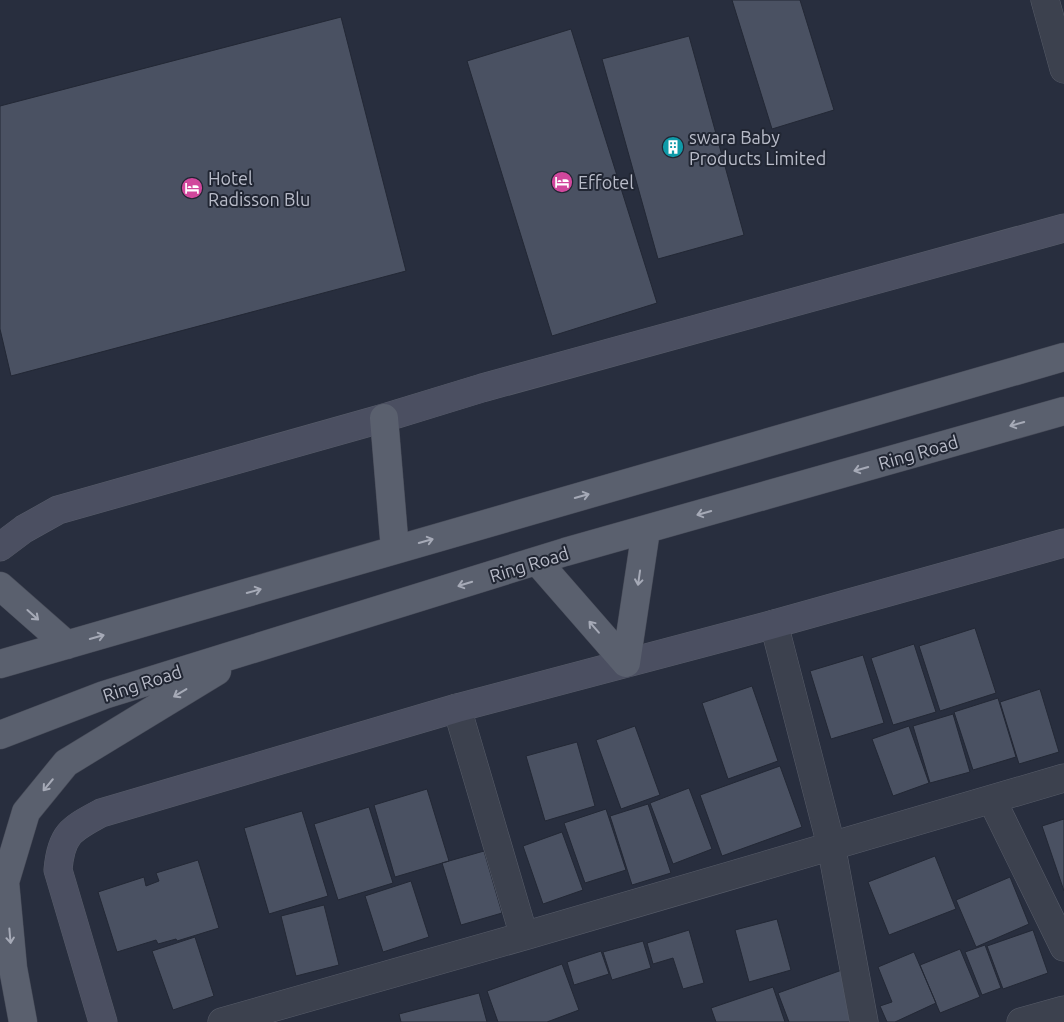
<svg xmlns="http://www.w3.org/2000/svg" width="1064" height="1022" viewBox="0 0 1064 1022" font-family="Ubuntu,sans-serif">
	<rect width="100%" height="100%" fill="#282e3e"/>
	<path fill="#4a5162" stroke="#232835" d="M 732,0 L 800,0 L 834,110 L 772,129 Z
		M 341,17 L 406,271 L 11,376 L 0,329 L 0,106 Z
		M 571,29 L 657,303 L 552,336 L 467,61 Z
		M 689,36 L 744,235 L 658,259 L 602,59 Z
		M 975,628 L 996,693 L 940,711 L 919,646 Z
		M 914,644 L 936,712 L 893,725 L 871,658 Z
		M 863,655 L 884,723 L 831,739 L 810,671 Z
		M 752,686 L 778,761 L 728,779 L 702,703 Z
		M 1040,689 L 1059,752 L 1019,764 L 1000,702 Z
		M 998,698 L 1016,757 L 973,770 L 954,712 Z
		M 953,714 L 970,772 L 930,783 L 913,726 Z
		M 635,726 L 660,795 L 621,809 L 596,740 Z
		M 909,726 L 929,783 L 893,796 L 872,739 Z
		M 577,742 L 595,806 L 545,821 L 526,756 Z
		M 780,766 L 802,827 L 722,856 L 700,795 Z
		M 689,788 L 712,849 L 673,864 L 650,803 Z
		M 427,789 L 449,861 L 395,877 L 374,805 Z
		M 648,804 L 671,873 L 632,885 L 610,816 Z
		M 369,807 L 393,883 L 338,900 L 314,824 Z
		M 606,809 L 626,870 L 585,883 L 564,823 Z
		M 302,811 L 328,896 L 269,914 L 244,828 Z
		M 1064,819 L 1064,891 L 1042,826 Z
		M 562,832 L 583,890 L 543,904 L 523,846 Z
		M 484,851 L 502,913 L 461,925 L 442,863 Z
		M 935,856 L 956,909 L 889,935 L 868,882 Z
		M 198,860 L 219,928 L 177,941 L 176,939 L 158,944 L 156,940 L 117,952 L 98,892 L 144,877 L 146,886 L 159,881 L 156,873 Z
		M 1010,877 L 1029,924 L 976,947 L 956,900 Z
		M 411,881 L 429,937 L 383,952 L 365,896 Z
		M 324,905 L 339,965 L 296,976 L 281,916 Z
		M 777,919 L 791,970 L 749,982 L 735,930 Z
		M 689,930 L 704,983 L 683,989 L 673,958 L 653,964 L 647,943 Z
		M 1033,930 L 1048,973 L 1003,989 L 987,946 Z
		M 195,937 L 214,996 L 173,1010 L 152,951 Z
		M 643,941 L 651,968 L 612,980 L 603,952 Z
		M 985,945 L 1001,988 L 982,995 L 965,952 Z
		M 960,949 L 980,997 L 940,1013 L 920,965 Z
		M 601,951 L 609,974 L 574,985 L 567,962 Z
		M 914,952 L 936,1003 L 895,1022 L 887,1022 L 880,1006 L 892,1002 L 878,967 Z
		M 562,964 L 579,1010 L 547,1022 L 498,1022 L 487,991 Z
		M 842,970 L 861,1022 L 789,1022 L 778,993 Z
		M 773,987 L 785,1022 L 716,1022 L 711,1008 Z
		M 479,993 L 487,1022 L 401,1022 L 399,1014 Z"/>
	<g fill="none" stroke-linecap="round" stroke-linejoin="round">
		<g stroke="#575c69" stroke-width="29">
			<path id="street" d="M 1045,0 L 1064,69
				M 774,624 L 831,845 L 864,1022
				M 457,708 L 524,936 L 1064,778
				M 992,800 L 1064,947
				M 222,1022 L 524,936
				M 1021,1022 L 1064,1010"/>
		</g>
		<g stroke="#575c69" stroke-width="29">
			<path id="secondary" d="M 0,547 L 24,529 L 58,510 L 384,418 L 482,388 L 1064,228
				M 103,1022 L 58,870 C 61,834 71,829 101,813 L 457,708 L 774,624 L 1064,543"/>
		</g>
		<g stroke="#464a57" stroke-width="29">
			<path id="primary" d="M 384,418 L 395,550
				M 537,561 L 626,663
				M 0,586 L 67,645
				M 626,663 L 646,530
				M 0,664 L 1064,357
				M 0,735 L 104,695 L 565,552 L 1064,411
				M 23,1022 L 13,968 L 5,882 L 26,812 L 66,763 L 217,671"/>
		</g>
		<use href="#street" stroke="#3c414e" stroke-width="28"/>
		<use href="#secondary" stroke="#4b4f61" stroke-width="28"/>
		<use href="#primary" stroke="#5a606e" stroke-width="28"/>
	</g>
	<defs><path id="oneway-shaft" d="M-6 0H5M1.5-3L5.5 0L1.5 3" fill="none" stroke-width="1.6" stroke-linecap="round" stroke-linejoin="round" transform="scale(1.25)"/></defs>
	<g stroke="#a6aab7">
		<use href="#oneway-shaft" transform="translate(1017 424) rotate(164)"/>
		<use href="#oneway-shaft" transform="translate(861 469) rotate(164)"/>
		<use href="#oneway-shaft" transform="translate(582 496) rotate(-16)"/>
		<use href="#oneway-shaft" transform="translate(704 513) rotate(164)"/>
		<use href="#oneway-shaft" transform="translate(426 541) rotate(-16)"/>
		<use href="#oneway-shaft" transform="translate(639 578) rotate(98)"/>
		<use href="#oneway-shaft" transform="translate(465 584) rotate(163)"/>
		<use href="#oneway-shaft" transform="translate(254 591) rotate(-16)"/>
		<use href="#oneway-shaft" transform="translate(33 615) rotate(42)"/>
		<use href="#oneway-shaft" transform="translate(594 627) rotate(-131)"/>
		<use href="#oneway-shaft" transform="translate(97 637) rotate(-16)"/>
		<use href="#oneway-shaft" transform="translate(180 693) rotate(149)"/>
		<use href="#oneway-shaft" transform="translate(48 785) rotate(130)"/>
		<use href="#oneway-shaft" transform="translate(10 936) rotate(85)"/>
	</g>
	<defs>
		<g id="building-disc" transform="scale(1.125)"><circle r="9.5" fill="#0f9aa8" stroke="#212633"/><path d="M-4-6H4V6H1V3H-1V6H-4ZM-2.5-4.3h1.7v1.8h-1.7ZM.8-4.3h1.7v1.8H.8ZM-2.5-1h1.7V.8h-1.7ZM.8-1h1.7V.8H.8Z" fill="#fff"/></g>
		<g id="hotel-disc" transform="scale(1.125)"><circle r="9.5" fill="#d1479c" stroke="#212633"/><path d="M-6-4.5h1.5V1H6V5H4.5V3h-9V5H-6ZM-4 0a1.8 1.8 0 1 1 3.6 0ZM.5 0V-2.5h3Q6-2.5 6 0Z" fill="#fff"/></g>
	</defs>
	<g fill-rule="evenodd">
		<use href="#building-disc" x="673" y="147"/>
		<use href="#hotel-disc" x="562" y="182"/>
		<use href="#hotel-disc" x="192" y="188"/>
	</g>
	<g text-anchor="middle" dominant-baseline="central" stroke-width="4" stroke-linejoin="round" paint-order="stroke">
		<g font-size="18" fill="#b9bcc9" stroke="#212633" text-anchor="start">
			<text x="689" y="137">swara Baby<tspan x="689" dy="21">Products Limited</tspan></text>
			<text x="208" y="178">Hotel<tspan x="208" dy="21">Radisson Blu</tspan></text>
			<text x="578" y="182">Effotel</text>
		</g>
		<g font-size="18" fill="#b9bcc9" stroke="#212633">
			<text transform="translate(918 452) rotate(-16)">Ring Road</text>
			<text transform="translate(529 564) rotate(-17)">Ring Road</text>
			<text transform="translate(142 683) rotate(-18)">Ring Road</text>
		</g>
	</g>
</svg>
